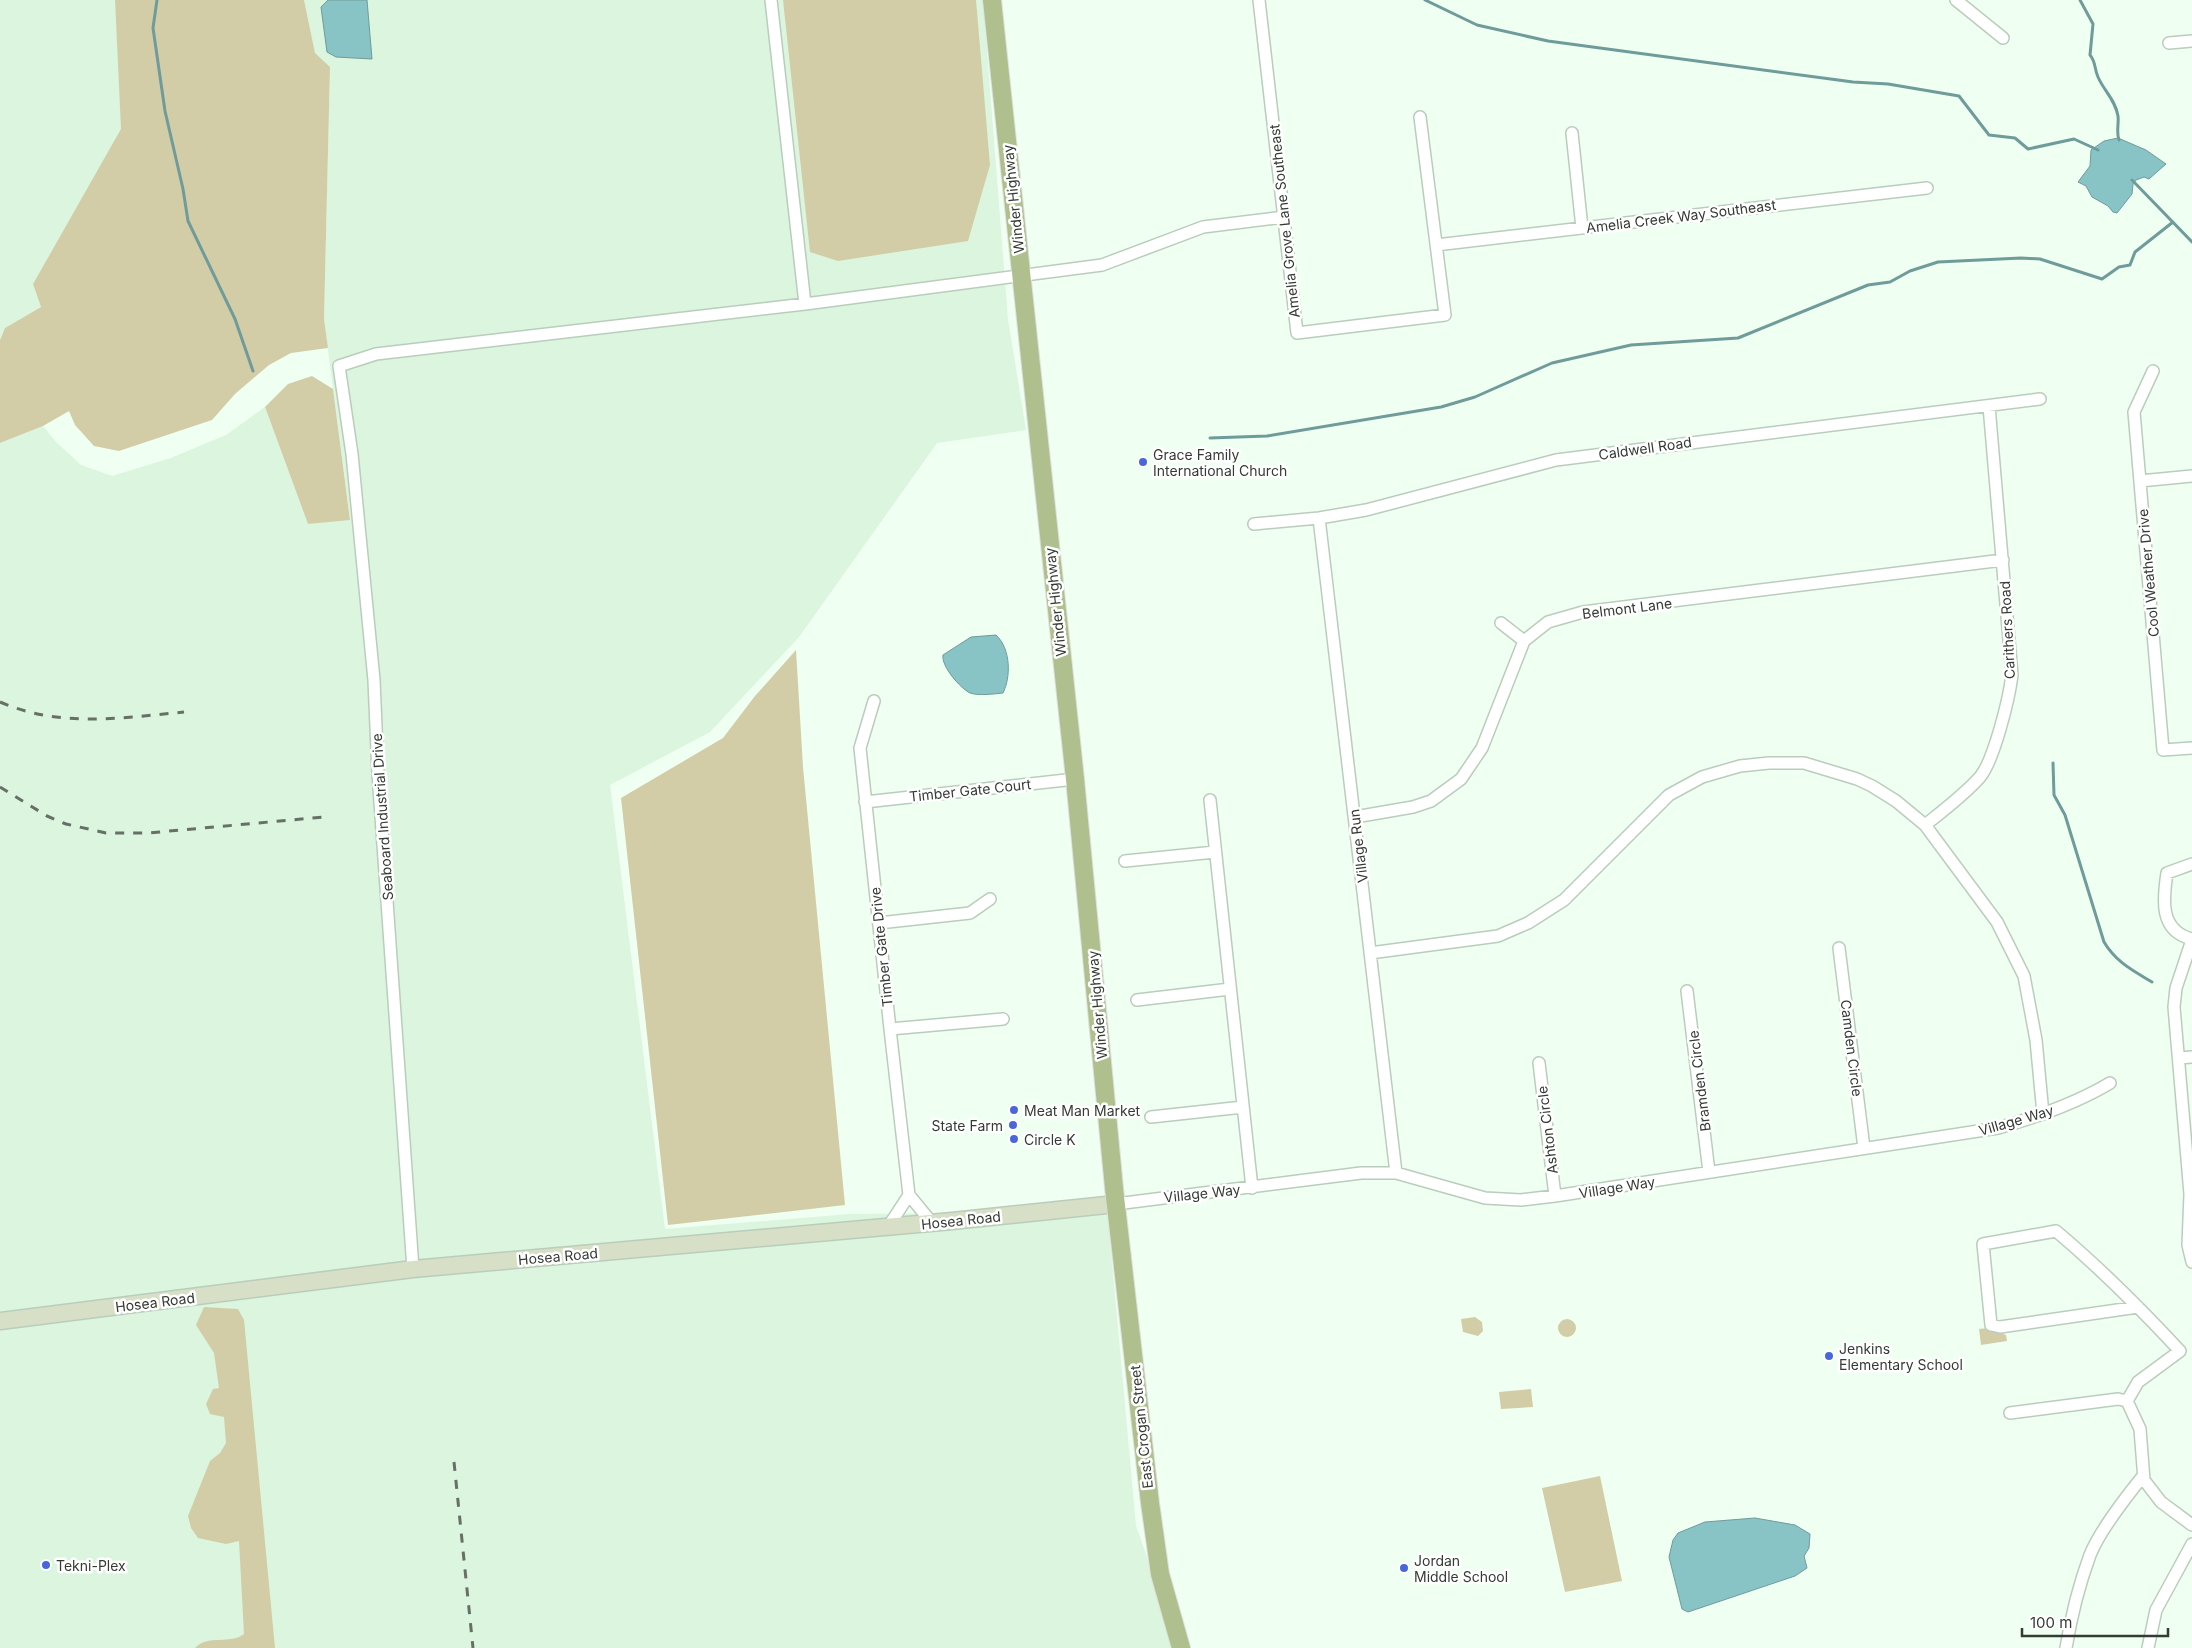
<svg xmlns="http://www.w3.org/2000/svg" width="2192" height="1648" viewBox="0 0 2192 1648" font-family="Inter,sans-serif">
	<rect width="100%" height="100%" fill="#effff1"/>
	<path fill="#dbf5de" d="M 0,0 L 115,0 L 122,129 L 33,284 L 41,307 L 5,328 L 0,340 Z
		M 304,0 L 983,0 L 1008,320 L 1026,430 L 937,443 L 799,637 L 710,732 L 610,785 L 665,1229 L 850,1214 L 980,1213 L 1106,1196 L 1136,1526 L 1179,1648 L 0,1648 L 0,443 L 43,426 L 56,442 L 81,465 L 112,476 L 171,458 L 226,435 L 265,407 L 308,524 L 350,519 L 324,319 L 330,67 L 315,54 Z"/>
	<path fill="#d2cda7" d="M 115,0 L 304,0 L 315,53 L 330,67 L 324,319 L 328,348 L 291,353 L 269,365 L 235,394 L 212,420 L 119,451 L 94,446 L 75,425 L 69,411 L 43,426 L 0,443 L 0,340 L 5,328 L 41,307 L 33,284 L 121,129 Z
		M 783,0 L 976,0 L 990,165 L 968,241 L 838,261 L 810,252 Z
		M 312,376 L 333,389 L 350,520 L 308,524 L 265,407 L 288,384 Z
		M 796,650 L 803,767 L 845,1205 L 668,1225 L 621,798 L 723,738 L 755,696 Z
		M 204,1307 L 238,1309 L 244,1320 L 275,1648 L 195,1648 C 208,1634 230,1645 244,1634 L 239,1541 L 226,1544 L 198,1538 L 191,1528 L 188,1516 L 210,1461 L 220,1453 L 226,1443 L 224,1417 L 210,1414 L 206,1404 L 213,1389 L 219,1388 L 214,1353 L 196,1325 Z
		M 1475,1317 L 1482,1322 L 1483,1331 L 1478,1336 L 1463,1332 L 1461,1319 Z
		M1558 1328a9 9 0 1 1 18 0a9 9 0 1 1-18 0Z
		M 1989,1328 L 2006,1335 L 2007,1341 L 1981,1345 L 1979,1329 Z
		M 1531,1389 L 1533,1407 L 1501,1409 L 1499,1392 Z
		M 1600,1476 L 1622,1581 L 1565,1592 L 1542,1488 Z"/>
	<path fill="#88c4c5" stroke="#6f9b9a" d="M 328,0 L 367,0 L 372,59 L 336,57 L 327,52 L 321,7 Z
		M 2118,138 L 2146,150 L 2166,164 L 2149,179 L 2144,177 L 2136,180 L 2133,184 L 2132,194 L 2117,213 L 2113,212 L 2108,206 L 2092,197 L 2086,186 L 2078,182 L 2090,166 L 2091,150 L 2104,141 Z
		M 996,635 C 1011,649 1011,677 1003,693 C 993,694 979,696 970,693 C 960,688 941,666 943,655 L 971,637 Z
		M 1755,1518 L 1795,1525 L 1810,1534 L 1809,1548 L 1804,1556 L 1807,1568 L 1795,1576 L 1688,1612 L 1682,1609 L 1669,1557 L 1673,1540 L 1678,1533 L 1705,1522 Z"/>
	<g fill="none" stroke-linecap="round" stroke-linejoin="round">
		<path stroke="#6f9b9a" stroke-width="3" d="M 157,0 L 153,28 L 165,111 L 183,189 L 188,221 L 235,319 L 253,371
			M 1425,0 L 1477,25 L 1548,41 L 1853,82 L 1888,84 L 1959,96 L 1989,135 L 2015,138 L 2028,149 L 2074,139 L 2098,150
			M 2080,0 L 2093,24 L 2090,55 C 2096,62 2094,68 2098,77 C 2104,91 2115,99 2118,116 C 2119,124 2116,132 2119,140
			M 2132,180 L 2192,242
			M 1210,438 L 1267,436 L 1441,407 L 1475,397 L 1552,363 L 1631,345 L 1738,338 L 1868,285 L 1890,282 L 1910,271 L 1938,262 L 2021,258 L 2040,259 L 2102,279 L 2119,267 L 2130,265 L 2135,252 L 2173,222
			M 2053,763 L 2054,795 L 2065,815 L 2104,942 C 2116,962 2132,970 2152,982"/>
		<g stroke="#bacdbc" stroke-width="14">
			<path id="street" d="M 771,0 L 805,304
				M 1259,0 L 1297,333 L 1445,315 L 1420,117
				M 1956,0 L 2003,38
				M 2169,43 L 2192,41
				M 1572,133 L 1582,228
				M 1436,245 L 1927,188
				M 2153,371 L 2134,412 L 2163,750 L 2192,748
				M 2140,481 L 2192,476
				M 1319,518 L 1396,1173
				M 1254,524 L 1319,518 L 1366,510 L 1556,460 L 2040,399
				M 1501,623 L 1524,641
				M 874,701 L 860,748 L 890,1029 L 909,1195 L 932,1223
				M 1210,800 L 1252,1188
				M 865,802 L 1075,779
				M 1355,817 L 1413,807 L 1431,801 L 1461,779 L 1482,748 L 1524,641 L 1548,622 L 1583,612 L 2003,560
				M 1925,825 C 1944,810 1964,795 1980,777 C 1994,760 2009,699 2012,675 L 1989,406
				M 1125,861 L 1215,852
				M 2192,864 L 2167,873 C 2163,899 2159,931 2192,939
				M 879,923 L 970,913 L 990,899
				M 2192,940 L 2176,988 L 2174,1007 L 2190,1194 L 2188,1245 L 2192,1262
				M 1839,948 L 1864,1148
				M 1370,953 L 1498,936 L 1528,923 L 1564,900 L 1669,795 L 1702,777 L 1740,766 L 1769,763 L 1804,763 L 1857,779 L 1872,786 L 1896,801 L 1925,825 L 1997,922 L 2024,976 L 2036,1040 L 2043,1114
				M 1687,991 L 1709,1172
				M 1137,1000 L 1230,989
				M 890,1029 L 1003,1019
				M 2179,1058 L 2192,1057
				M 1539,1063 L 1555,1196
				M 1151,1117 L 1243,1107
				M 1116,1204 L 1361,1173 L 1396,1173 L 1485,1198 L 1521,1200 L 1555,1196 L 1998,1128 C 2037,1117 2075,1104 2110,1083
				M 888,1227 L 909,1195
				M 413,1269 L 378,774 L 374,680 L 352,454 L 339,366 L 376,354 L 805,304 L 1102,265 L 1203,227 L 1284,217
				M 2127,1401 L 2138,1382 L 2180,1351 C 2141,1309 2100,1268 2056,1231 L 1983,1244 L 1991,1325 L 2000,1327 L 2138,1307
				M 2010,1413 L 2118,1399 L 2127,1401 L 2140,1429 L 2144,1480 L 2161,1502 L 2192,1525
				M 2066,1648 C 2071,1617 2079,1585 2090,1555 C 2100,1530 2126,1497 2143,1476
				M 2148,1648 L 2156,1610 L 2192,1544"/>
		</g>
		<g stroke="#bacdbc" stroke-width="19">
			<path id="secondary" d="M 0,1321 L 413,1269 L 952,1221 L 1116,1204"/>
		</g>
		<g stroke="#dfe0df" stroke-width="20">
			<path id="primary" d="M 992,0 L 1075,779 L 1114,1188 L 1150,1503 L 1160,1574 L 1181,1648"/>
		</g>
		<use href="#street" stroke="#fff" stroke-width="11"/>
		<use href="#secondary" stroke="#d7dfc6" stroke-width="16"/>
		<use href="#primary" stroke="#afbf8e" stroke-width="18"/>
		<path stroke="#667067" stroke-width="3" stroke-dasharray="9 9" stroke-linecap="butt" d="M 0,702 C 60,728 121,718 184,712
			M 0,787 L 47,816 L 66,824 L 106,833 L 148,833 L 324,817
			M 454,1462 L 473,1648"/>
	</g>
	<g fill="#4966da" stroke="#fff" stroke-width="2">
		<circle cx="1143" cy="462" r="5"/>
		<circle cx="1014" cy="1110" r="5"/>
		<circle cx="1013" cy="1125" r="5"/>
		<circle cx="1014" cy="1139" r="5"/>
		<circle cx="1829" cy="1356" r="5"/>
		<circle cx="46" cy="1565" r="5"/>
		<circle cx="1404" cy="1568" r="5"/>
	</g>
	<g text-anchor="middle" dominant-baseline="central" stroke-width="5" stroke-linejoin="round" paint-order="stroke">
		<g font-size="14" fill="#343b34" stroke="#fff">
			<text transform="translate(1013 199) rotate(-96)">Winder Highway</text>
			<text transform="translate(1681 216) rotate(-7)">Amelia Creek Way Southeast</text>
			<text transform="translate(1284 221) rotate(-96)">Amelia Grove Lane Southeast</text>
			<text transform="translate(1645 448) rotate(-8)">Caldwell Road</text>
			<text transform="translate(2148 573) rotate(-95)">Cool Weather Drive</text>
			<text transform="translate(1055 602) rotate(-96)">Winder Highway</text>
			<text transform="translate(1627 608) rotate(-7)">Belmont Lane</text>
			<text transform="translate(2007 630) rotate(-93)">Carithers Road</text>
			<text transform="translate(970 790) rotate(-6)">Timber Gate Court</text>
			<text transform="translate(382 817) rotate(-94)">Seaboard Industrial Drive</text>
			<text transform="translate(1358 846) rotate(-97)">Village Run</text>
			<text transform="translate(881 947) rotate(-96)">Timber Gate Drive</text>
			<text transform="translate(1097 1005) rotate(-95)">Winder Highway</text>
			<text transform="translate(1852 1048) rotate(83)">Camden Circle</text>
			<text transform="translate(1699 1081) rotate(-97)">Bramden Circle</text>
			<text transform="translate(2016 1120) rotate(-16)">Village Way</text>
			<text transform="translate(1547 1130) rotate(-97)">Ashton Circle</text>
			<text transform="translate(1617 1187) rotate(-9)">Village Way</text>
			<text transform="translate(1202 1193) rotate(-6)">Village Way</text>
			<text transform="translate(961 1220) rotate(-6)">Hosea Road</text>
			<text transform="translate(558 1256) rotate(-5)">Hosea Road</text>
			<text transform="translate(155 1302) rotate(-7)">Hosea Road</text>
			<text transform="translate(1141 1427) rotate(-96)">East Crogan Street</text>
		</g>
		<g font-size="14" fill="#343b34" stroke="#fff" text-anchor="start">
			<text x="1153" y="454">Grace Family<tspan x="1153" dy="16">International Church</tspan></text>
			<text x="1024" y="1110">Meat Man Market</text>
			<text x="1003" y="1125" text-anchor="end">State Farm</text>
			<text x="1024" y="1139">Circle K</text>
			<text x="1839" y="1348">Jenkins<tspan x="1839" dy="16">Elementary School</tspan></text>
			<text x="1414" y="1560">Jordan<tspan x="1414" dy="16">Middle School</tspan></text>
			<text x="56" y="1565">Tekni-Plex</text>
		</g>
	</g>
	<path d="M2022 1628v8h146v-8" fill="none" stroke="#343b34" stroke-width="2.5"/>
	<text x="2030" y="1628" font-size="15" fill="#343b34" stroke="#ffffff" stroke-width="4" paint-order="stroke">100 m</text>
</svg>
